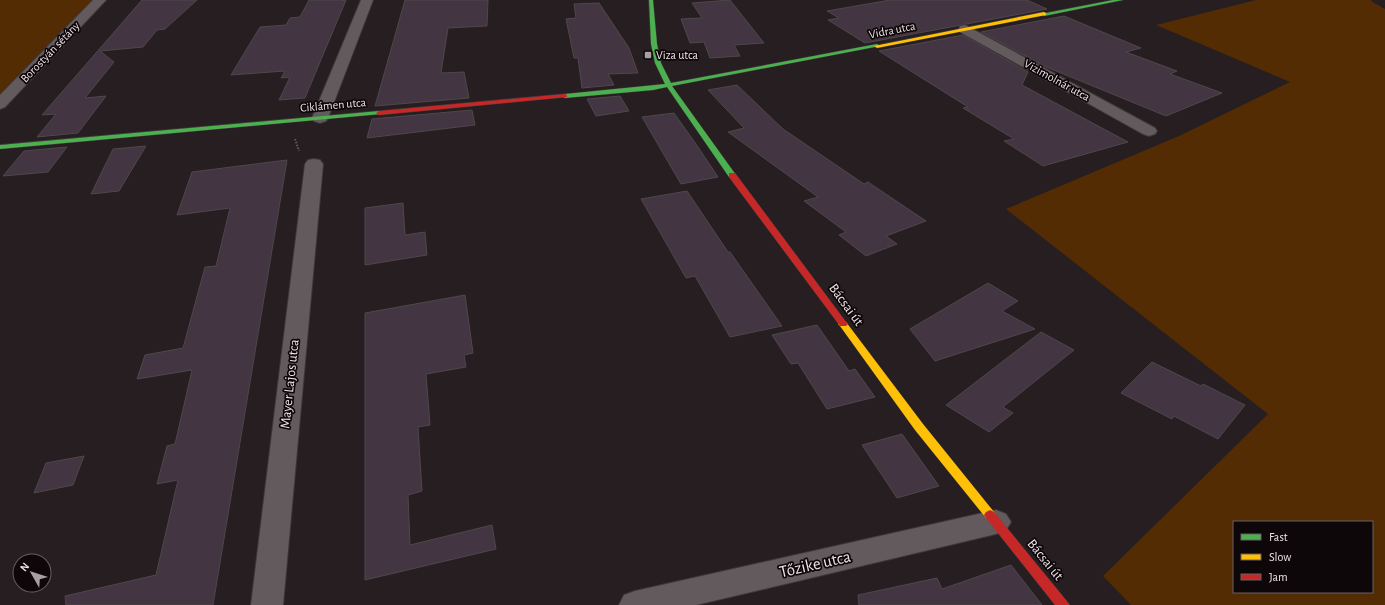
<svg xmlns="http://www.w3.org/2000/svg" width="1385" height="605" viewBox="0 0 1385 605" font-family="'Alegreya Sans',sans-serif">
	<rect width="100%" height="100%" fill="#261e20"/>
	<path fill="#532c04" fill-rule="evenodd" d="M 0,0 L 92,0 L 0,94 Z
		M 1256,0 L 1372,0 L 1371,1 L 1385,9 L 1385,605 L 1131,605 L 1103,576 L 1268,414 L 1006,209 L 1179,136 L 1290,82 L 1156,25 ZM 1234,522 L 1372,522 L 1372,592 L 1234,592 Z"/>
	<path fill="#433541" stroke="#4e484b" d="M 142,0 L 197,0 L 165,29 L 157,30 L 143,47 L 100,51 L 114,62 L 85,98 L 106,96 L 78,133 L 37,137 L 56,114 L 42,115 Z
		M 309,0 L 346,0 L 305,98 L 279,100 L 290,77 L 281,78 L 285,71 L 231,75 L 260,27 L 286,25 L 290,18 L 300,17 Z
		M 405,0 L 488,0 L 487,26 L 448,28 L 441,73 L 464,72 L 469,98 L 375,106 Z
		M 730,0 L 764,43 L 734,45 L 740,56 L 710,58 L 704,42 L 690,43 L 681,19 L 702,18 L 692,3 Z
		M 890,0 L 1027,0 L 1047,9 L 865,43 L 828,20 L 839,18 L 827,11 Z
		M 599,3 L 629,48 L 638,73 L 608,74 L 614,85 L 582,88 L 578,58 L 574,58 L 566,19 L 576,18 L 574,4 Z
		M 1064,16 L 1141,48 L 1126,52 L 1177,71 L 1170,74 L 1222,93 L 1166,116 L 1044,66 L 981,32 Z
		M 963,35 L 1028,72 L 1022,85 L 1128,142 L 1043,166 L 1004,141 L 1014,139 L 963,108 L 968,107 L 879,51 Z
		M 737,85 L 783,129 L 864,184 L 868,182 L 926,221 L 886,236 L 897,244 L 866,256 L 839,235 L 846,232 L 804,201 L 818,197 L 728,132 L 744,128 L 708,90 Z
		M 620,96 L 629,111 L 596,116 L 587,99 Z
		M 472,110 L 475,125 L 367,138 L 372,119 Z
		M 674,113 L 698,147 L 718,177 L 681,184 L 642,117 Z
		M 146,146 L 119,191 L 91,194 L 113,149 Z
		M 67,147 L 48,172 L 3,176 L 24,151 Z
		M 287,160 L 213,605 L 66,605 L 65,596 L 156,575 L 178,480 L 157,484 L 167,446 L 175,444 L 192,370 L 137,379 L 145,355 L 183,348 L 205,267 L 216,266 L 230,208 L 177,215 L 192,172 Z
		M 687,191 L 728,252 L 730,252 L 782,326 L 730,337 L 695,276 L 686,278 L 641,199 Z
		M 403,203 L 405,235 L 425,232 L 427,255 L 365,265 L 365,208 Z
		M 988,283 L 1018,301 L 1002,311 L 1035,329 L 935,361 L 910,329 Z
		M 465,295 L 473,353 L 464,355 L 466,367 L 426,374 L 430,425 L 418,427 L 422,491 L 408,495 L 410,545 L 492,525 L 496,549 L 365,580 L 365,313 Z
		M 817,325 L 849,371 L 855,369 L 875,397 L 827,409 L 798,363 L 791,364 L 772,335 Z
		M 1041,332 L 1074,350 L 1003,407 L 1013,413 L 989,432 L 946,405 Z
		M 1152,362 L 1201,386 L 1203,384 L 1245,405 L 1218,439 L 1174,416 L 1172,419 L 1121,393 Z
		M 902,434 L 939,486 L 897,498 L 862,445 Z
		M 84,456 L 73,485 L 34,493 L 46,463 Z
		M 1011,565 L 1042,605 L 859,605 L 858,595 L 937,578 L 942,589 Z"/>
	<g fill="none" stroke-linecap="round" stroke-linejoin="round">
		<g stroke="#3f383a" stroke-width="2">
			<path id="street" d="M 93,0 L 106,0 L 5,107 L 0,109 L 0,95 Z
				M 361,0 L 373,0 L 328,118 L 326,121 L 320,123 L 314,121 L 312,118 Z
				M 965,25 L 1155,128 L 1157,131 L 1155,134 L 1149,136 L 1143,134 L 960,32 L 959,29 L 960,26 Z
				M 314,159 L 320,160 L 323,164 L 283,605 L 251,605 L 305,164 L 308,160 Z
				M 996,510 L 1006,514 L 1011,522 L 1006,530 L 996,534 L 696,605 L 619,605 L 624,595 L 635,591 Z"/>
		</g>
		<g stroke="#3f383a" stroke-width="1">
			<path id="fast" d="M 649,0 L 653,0 L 657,44 L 661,63 L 671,83 L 877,44 L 880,46 L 672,86 L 736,175 L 732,177 L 729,177 L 667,87 L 653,90 L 565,98 L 562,96 L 565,94 L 665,84 L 655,63 L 651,44 Z
				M 1113,0 L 1123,0 L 1044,16 L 1041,14 Z
				M 379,111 L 381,112 L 381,114 L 0,149 L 0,145 Z"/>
		</g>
		<g stroke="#3f383a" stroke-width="1">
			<path id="slow" d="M 1044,12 L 1046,13 L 1046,15 L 877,48 L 874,46 Z
				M 843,321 L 846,322 L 923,424 L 994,512 L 996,515 L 994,518 L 990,520 L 986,518 L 915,430 L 840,326 L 838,324 L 840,322 Z"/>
		</g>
		<g stroke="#3f383a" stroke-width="1">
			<path id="jam" d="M 565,94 L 567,95 L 567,97 L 379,115 L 376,113 L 379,111 Z
				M 729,173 L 735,173 L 846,322 L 848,324 L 846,326 L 840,326 L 729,177 Z
				M 990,510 L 994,512 L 1070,605 L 1055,605 L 986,518 L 984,515 L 986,512 Z"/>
		</g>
		<path stroke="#625c5e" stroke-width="2" stroke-dasharray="1.5 1.5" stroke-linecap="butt" d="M 295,139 L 299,151"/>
		<use href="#street" fill="#625a5d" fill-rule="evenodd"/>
		<use href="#fast" fill="#4caf50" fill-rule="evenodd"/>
		<use href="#slow" fill="#ffc107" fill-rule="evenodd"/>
		<use href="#jam" fill="#c62828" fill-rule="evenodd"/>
	</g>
	<rect fill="#a99fa2" stroke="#0d0709" stroke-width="1.5" x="644" y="51" width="8" height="8" rx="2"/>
	<g text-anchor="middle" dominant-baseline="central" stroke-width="3.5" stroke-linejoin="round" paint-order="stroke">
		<g font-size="12" fill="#f0e5e8" stroke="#0d0709">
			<text transform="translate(892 30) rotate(-11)">Vidra utca</text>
			<text transform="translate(50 52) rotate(-46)">Borostyán sétány</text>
			<text transform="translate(1057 80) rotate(29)">Vizimolnár utca</text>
			<text transform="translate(333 105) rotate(-5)">Ciklámen utca</text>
		</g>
		<g font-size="12" fill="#f0e5e8" stroke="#0d0709" text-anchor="start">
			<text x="656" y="55">Viza utca</text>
		</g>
		<g font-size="14" fill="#f0e5e8" stroke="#0d0709">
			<text transform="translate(846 305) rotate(54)">Bácsai út</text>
			<text transform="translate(290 384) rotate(-84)">Mayer Lajos utca</text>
			<text transform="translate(1045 560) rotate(51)">Bácsai út</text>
		</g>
		<g font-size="17" fill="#f0e5e8" stroke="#0d0709">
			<text transform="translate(815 564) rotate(-13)">Tőzike utca</text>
		</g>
	</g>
	<rect x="1233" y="521" width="140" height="72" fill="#0d0709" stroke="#686062"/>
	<rect x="1241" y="534" width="20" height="6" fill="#4caf50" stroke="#686062"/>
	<text x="1269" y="541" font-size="12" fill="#f0e5e8">Fast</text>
	<rect x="1241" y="554" width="20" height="6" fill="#ffc107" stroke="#686062"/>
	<text x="1269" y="561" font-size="12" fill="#f0e5e8">Slow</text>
	<rect x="1241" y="574" width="20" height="6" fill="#c62828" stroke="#686062"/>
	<text x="1269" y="581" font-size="12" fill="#f0e5e8">Jam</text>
	<g transform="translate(32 573) rotate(309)"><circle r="19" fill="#0d0709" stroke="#686062"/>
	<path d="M0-3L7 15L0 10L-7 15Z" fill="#a99fa2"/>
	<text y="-6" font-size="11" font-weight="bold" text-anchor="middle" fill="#f0e5e8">N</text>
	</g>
</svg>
